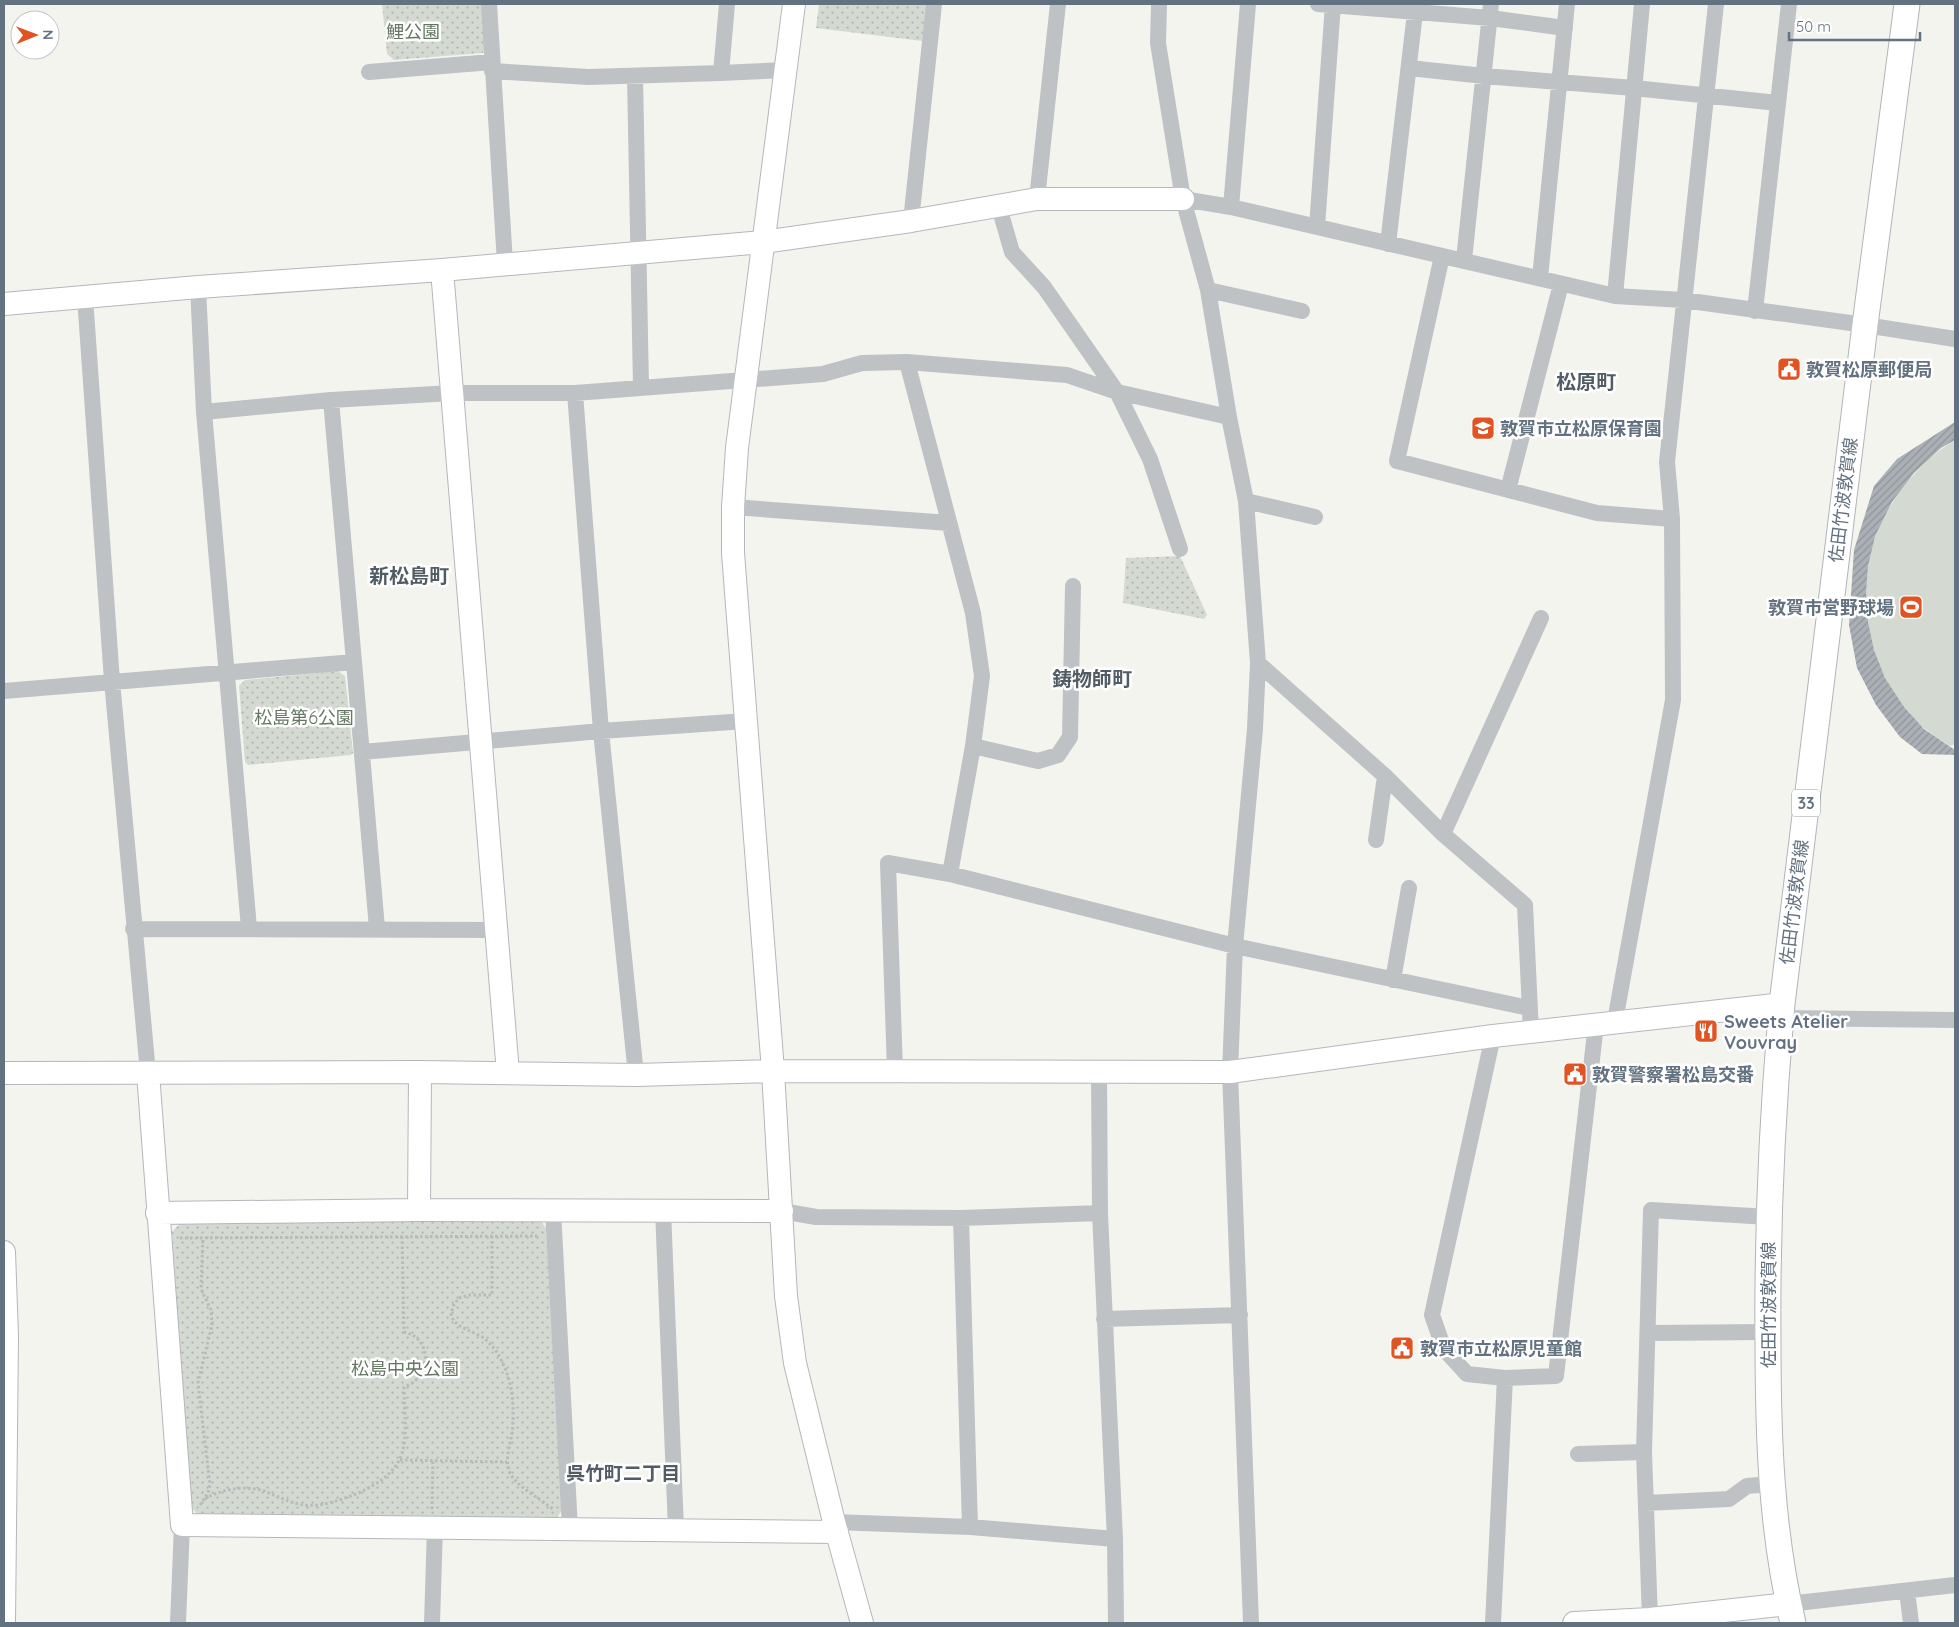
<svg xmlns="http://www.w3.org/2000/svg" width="1959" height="1627" viewBox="0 0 1959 1627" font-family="Quicksand,'Noto Sans JP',sans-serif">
	<defs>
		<pattern id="park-dots" width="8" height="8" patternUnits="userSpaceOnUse" patternTransform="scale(1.25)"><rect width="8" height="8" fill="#d4dad1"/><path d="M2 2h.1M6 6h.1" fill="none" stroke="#b0b5af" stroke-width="1.8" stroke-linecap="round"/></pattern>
		<pattern id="building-hatch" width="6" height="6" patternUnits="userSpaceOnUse" patternTransform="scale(1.25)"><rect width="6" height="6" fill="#aab0b5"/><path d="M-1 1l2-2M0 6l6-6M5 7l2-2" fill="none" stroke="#8e9498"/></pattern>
	</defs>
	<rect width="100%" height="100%" fill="#f4f4ef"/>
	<path fill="#d4dad1" d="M 1955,440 L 1955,744 L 1950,746 C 1933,735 1916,724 1903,707 C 1867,660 1857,594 1874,537 C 1876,530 1881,524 1884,517 C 1901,486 1925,458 1955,440 Z"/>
	<path fill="url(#park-dots)" d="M 382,4 L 485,4 L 488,45 L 483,53 L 394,60 L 387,54 Z
		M 819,4 L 927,4 L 922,41 L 816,28 Z
		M 1180,556 L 1207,615 L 1204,619 L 1123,603 L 1126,558 Z
		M 338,671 L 345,676 L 353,753 L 351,755 L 248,765 L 245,762 L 239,686 L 245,680 Z
		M 539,1219 L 546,1228 L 562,1510 L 557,1518 L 198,1515 L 190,1506 L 172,1232 L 182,1221 Z"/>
	<path fill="url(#building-hatch)" d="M 1955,422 L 1955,440 L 1941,448 L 1914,473 L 1892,502 L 1875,536 L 1868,566 L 1866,592 L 1868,622 L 1874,650 L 1885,678 L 1904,707 L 1924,729 L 1955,750 L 1955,755 L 1922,754 L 1900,737 L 1876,705 L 1857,668 L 1849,625 L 1854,550 L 1874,486 L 1897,459 Z"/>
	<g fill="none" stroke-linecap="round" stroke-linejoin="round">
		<g stroke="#b3b7bc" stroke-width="24">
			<path id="secondary" d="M 794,4 L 737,448 L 733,507 L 733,553 L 773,1071 L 786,1296 L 795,1363 L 834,1522 L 862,1623
				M 442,270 L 508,1073
				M 4,304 L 198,287 L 442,270 L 763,242 L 911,221 L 1037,199 L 1183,199
				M 4,1073 L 420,1072 L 636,1075 L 773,1071 L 1230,1072 L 1493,1036 L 1782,1004
				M 148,1073 L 182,1525 L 837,1532
				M 419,1210 L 420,1072
				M 157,1213 L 419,1210 L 782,1211
				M 4,1252 L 7,1336 L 4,1623
				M 1574,1623 L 1650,1619 L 1788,1604"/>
		</g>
		<g stroke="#b1b5b9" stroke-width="27">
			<path id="primary" d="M 1793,1623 C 1771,1529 1768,1437 1768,1341 C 1767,1229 1772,1116 1782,1004 L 1865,325 L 1907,4"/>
		</g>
		<path stroke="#b8babc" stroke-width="3" stroke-dasharray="2.5 2.5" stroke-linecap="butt" d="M 492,1236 L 492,1295 L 469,1295 L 459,1298 L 453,1306 L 451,1316 C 457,1329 474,1331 485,1339 C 493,1346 499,1354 503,1364 C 512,1382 514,1403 513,1423 C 513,1440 502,1460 511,1475 C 518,1487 542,1500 553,1509
			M 180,1238 L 539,1236
			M 400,1460 L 507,1462
			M 205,1499 C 221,1489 245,1485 264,1491 C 277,1496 290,1503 304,1505 C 322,1507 340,1500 356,1494 C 415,1468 405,1442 404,1387 C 432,1378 433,1338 404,1332 L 402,1236
			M 200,1505 L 208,1493 L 210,1485 L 198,1383 L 212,1325 L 211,1310 L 201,1289 L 203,1238
			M 432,1509 L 433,1460"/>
		<path stroke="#bec2c5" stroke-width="16" d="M 489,4 L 505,263
			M 1159,4 L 1158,43 L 1183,199 L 1208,290 L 1229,417 L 1246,501 L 1258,663 L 1255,729 L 1235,946 L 1230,1072 L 1251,1623
			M 1318,4 L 1490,18 L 1565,28
			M 1409,68 L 1484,76 L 1634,88 L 1778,103
			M 492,71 L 588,77 L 721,73 L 785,70
			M 369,72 L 492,62
			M 721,73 L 727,4
			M 635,76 L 641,387
			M 1037,199 L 1058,4
			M 1183,199 L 1231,207 L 1615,296 L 1683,300 L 1865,325 L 1955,339
			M 999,207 L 1012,252 L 1044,287 L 1117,392 L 1150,459 L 1180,549
			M 1231,207 L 1248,4
			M 911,221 L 934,4
			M 1317,227 L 1333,4
			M 1388,244 L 1416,4
			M 1442,256 L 1397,461 L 1597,513 L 1672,519
			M 1464,260 L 1491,4
			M 1540,278 L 1567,4
			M 198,287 L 204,412 L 249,928
			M 1208,290 L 1302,311
			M 1615,296 L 1642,4
			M 85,297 L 112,681 L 148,1073
			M 1755,311 L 1789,4
			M 907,362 L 1067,375 L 1117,392 L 1229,417
			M 575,393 L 601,731 L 636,1075
			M 331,400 L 354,662
			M 204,412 L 331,400 L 452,393 L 575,393 L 823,374 L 862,363 L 907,362 L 973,613 L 982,676 L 973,746 L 950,874
			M 1508,490 L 1561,284
			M 1246,501 L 1315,517
			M 733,507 L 949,523
			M 1258,663 L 1385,776 L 1443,834 L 1525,905 L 1531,1032
			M 4,691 L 354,662 L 377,928
			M 973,746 L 1038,761 L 1058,755 L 1070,737 L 1073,586
			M 362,752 L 601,731 L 746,721
			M 1443,834 L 1541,618
			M 1376,840 L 1385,776
			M 133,929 L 498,930
			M 1393,980 L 1409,888
			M 1780,1018 L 1955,1020
			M 1615,1021 L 1673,700 L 1672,519 L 1667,462 L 1716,4
			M 1493,1036 L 1432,1315 L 1444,1349 L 1467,1374 L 1505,1378 L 1556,1376 L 1596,1024
			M 895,1071 L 888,863 L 950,874 L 1235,946 L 1529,1008
			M 1099,1071 L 1100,1213 L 1115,1539 L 1116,1623
			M 553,1210 L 570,1529
			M 663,1210 L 676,1529
			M 782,1211 L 816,1217 L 961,1218 L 1100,1213
			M 961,1218 L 970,1527
			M 1104,1319 L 1240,1315
			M 1648,1333 L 1768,1332
			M 1578,1454 L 1644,1452
			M 1646,1503 L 1729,1499 L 1747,1486 L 1771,1484
			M 834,1522 L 970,1527 L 1115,1539
			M 1907,1591 L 1911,1623
			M 1788,1604 L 1955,1585
			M 1650,1619 L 1644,1452 L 1651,1210 L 1769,1217
			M 178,1623 L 182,1525
			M 432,1623 L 435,1527
			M 1493,1623 L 1505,1378"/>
		<use href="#secondary" stroke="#fff" stroke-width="22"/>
		<use href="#primary" stroke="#fff" stroke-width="25"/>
	</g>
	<defs>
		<g id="civic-square" transform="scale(1.25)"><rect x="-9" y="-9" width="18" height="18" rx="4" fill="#e05423" stroke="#fff"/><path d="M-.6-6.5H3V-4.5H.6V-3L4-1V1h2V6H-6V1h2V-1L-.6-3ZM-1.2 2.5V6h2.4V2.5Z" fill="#fff"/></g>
		<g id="school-square" transform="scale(1.25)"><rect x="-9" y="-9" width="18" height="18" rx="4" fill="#e05423" stroke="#fff"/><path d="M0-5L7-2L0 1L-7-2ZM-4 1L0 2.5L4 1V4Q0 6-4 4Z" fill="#fff"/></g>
		<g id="stadium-square" transform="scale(1.25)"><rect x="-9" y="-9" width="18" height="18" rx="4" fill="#e05423" stroke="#fff"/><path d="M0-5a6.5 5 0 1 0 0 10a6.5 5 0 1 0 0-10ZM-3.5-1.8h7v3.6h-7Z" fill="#fff"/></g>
		<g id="restaurant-square" transform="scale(1.25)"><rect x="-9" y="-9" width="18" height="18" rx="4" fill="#e05423" stroke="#fff"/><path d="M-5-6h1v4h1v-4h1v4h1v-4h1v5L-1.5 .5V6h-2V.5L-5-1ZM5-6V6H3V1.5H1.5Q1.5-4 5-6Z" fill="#fff"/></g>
	</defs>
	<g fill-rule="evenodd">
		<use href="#civic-square" x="1789" y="369"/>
		<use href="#school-square" x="1483" y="428"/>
		<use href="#stadium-square" x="1911" y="607"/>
		<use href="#restaurant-square" x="1706" y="1031"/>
		<use href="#civic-square" x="1575" y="1074"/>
		<use href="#civic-square" x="1402" y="1348"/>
	</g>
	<g text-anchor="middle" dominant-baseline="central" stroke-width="5" stroke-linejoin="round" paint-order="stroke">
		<rect fill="#fff" stroke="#929ca6" stroke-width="1" x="1792" y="789.5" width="28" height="27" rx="4"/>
		<g font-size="16" font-weight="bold" fill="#637280">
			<text x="1806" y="803">33</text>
		</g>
		<g font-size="18" fill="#657762" stroke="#fff">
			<text x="413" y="31">鯉公園</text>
			<text x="304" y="717">松島第6公園</text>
			<text x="405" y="1368">松島中央公園</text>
		</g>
		<g font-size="18" font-weight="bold" fill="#637280" stroke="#fff" text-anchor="start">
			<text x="1806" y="369">敦賀松原郵便局</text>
			<text x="1500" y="428">敦賀市立松原保育園</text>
			<text x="1894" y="607" text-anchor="end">敦賀市営野球場</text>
			<text x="1724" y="1021">Sweets Atelier<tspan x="1724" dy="21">Vouvray</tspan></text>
			<text x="1592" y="1074">敦賀警察署松島交番</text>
			<text x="1420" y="1348">敦賀市立松原児童館</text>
		</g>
		<g font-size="18" fill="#637280" stroke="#fff">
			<text transform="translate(1843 500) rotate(-83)">佐田竹波敦賀線</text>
			<text transform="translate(1794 902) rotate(-83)">佐田竹波敦賀線</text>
			<text transform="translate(1768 1305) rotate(-90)">佐田竹波敦賀線</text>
		</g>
		<g font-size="19" font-weight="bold" fill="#515c65" stroke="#fff">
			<text x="623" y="1473">呉竹町二丁目</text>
		</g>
		<g font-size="20" font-weight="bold" fill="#515c65" stroke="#fff">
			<text x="1586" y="381">松原町</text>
			<text x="409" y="575">新松島町</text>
			<text x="1092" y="678">鋳物師町</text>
		</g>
	</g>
	<rect width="1959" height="1627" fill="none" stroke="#637280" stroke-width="10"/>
	<g transform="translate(35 35) rotate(89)"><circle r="24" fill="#ffffff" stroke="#c1c7cc"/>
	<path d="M0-4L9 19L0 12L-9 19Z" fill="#e05423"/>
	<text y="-8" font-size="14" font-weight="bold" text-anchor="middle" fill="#637280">N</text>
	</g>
	<path d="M1789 32v8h131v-8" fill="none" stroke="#637280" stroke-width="2.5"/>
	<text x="1796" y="32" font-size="15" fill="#637280" stroke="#ffffff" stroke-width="4" paint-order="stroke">50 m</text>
</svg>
